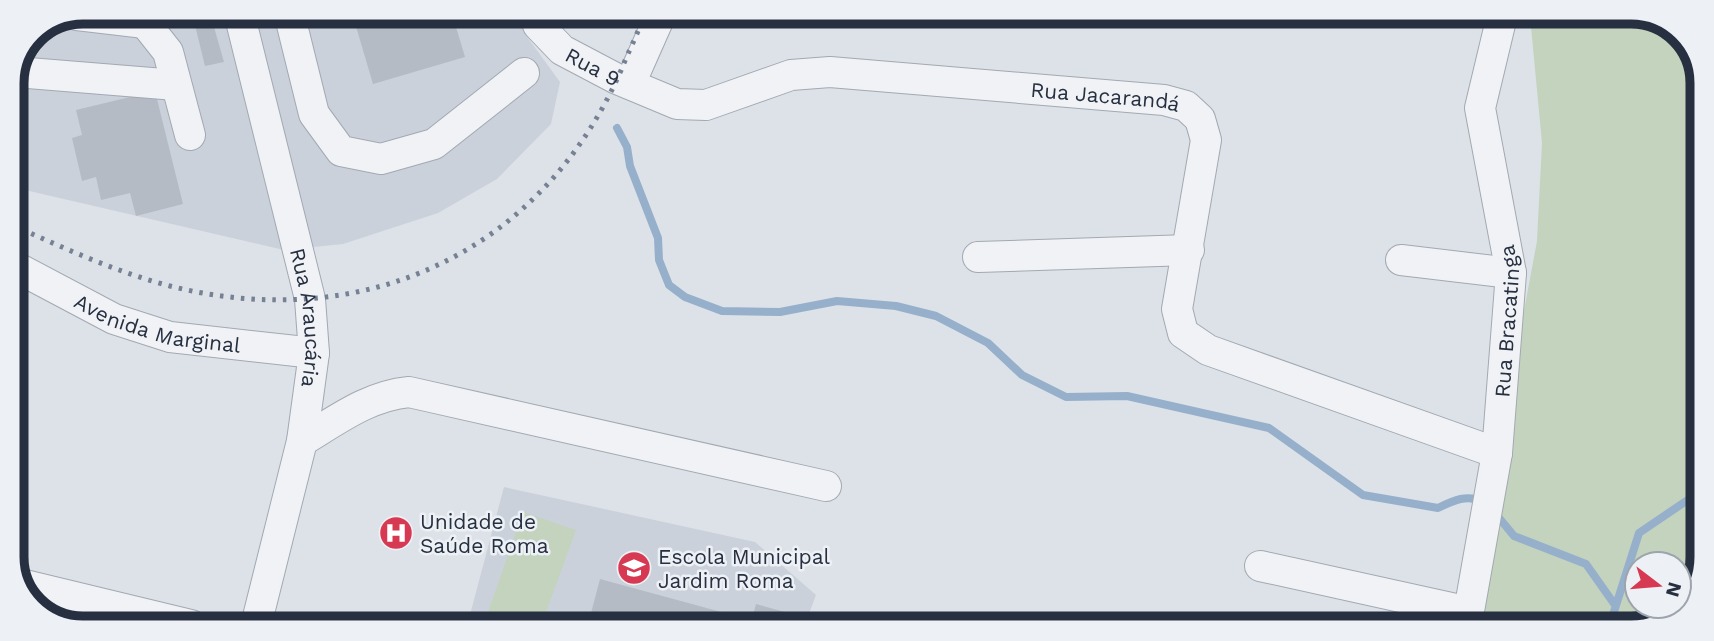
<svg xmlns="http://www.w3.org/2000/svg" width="1714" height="641" viewBox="0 0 1714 641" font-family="'Work Sans',sans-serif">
	<rect width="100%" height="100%" fill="#dde2e8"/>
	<path fill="#cbd1da" d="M 84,12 L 518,13 L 525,34 L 560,82 L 551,124 L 497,179 L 438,213 L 343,244 L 284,250 L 12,187 L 12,79 L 33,33 Z
		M 504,487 L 755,542 L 816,595 L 804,627 L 467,626 Z"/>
	<path fill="#c3d3be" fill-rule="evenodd" d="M 1530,16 L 1654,16 L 1687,41 L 1702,79 L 1698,581 L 1673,614 L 1631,629 L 1465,628 L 1537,241 L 1542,143 ZM 1637,564 L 1679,564 L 1679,606 L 1637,606 Z
		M 523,512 L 576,530 L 541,626 L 508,626 L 486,618 Z"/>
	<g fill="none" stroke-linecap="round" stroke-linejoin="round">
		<path stroke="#96b0cb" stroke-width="8" d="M 617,128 L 627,147 L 630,166 L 658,238 L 659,260 L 669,285 L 685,297 L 722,311 L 780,312 L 837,301 L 896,306 L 936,316 L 988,343 L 1022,375 L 1066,397 L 1127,396 L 1269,428 L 1363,495 L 1438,508 C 1454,500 1467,494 1484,502
			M 1495,513 L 1514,536 L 1586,564 L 1615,605
			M 1620,629 L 1612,618 L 1639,533 L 1698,493"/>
	</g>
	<path fill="#b4bbc5" d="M 192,13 L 210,13 L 224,62 L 205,66 Z
		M 352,13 L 499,13 L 499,14 L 456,27 L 465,57 L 373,84 Z
		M 155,91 L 183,204 L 136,216 L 130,193 L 101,200 L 96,177 L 82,181 L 72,138 L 82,135 L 76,110 Z
		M 600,579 L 747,619 L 745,627 L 623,626 L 590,617 Z
		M 756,604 L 796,615 L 793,627 L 750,627 Z"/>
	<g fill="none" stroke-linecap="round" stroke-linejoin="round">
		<g stroke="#a2a9b2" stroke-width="32">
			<g id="minor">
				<path d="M 146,12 L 145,23 L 168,52 L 190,135"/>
				<path id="s1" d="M 239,13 L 310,299 L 314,353 L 302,441 L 256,625"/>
				<path d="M 289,13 L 314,114 L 341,151 L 381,159 L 434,144 L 524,73"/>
				<path id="s2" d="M 535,13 L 538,25 L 562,50 L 617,79 L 677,104 L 706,105 L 791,75 L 830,72 L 1164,100 L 1186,106 L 1200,119 L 1206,140 L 1177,309 L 1183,333 L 1208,350 L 1497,453"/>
				<path d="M 77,15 L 145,23"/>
				<path d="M 16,72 L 176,85"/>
				<path d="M 630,84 L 661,14"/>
				<path d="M 978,257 L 1189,250"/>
				<path d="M 1401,260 L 1511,273"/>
				<path id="s3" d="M 12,265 L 114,319 L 170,337 L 314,353"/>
				<path d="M 302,441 C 337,420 368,396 409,392 L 826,486"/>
				<path d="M 1260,566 L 1469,612"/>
				<path d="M 21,584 L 191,625"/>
				<path id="s4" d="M 1466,628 L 1497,453 L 1511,273 L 1480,108 L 1502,16"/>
			</g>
		</g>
		<use href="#minor" stroke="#f0f2f6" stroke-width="30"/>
		<path stroke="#768193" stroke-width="5" stroke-dasharray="3.5 7" stroke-linecap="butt" d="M 12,225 C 64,248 116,272 170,286 C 364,335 543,252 622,68 C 629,50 639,32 644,14"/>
	</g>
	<defs>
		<g id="hospital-disc" transform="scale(1.75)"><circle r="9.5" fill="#d73952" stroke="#edf1f6"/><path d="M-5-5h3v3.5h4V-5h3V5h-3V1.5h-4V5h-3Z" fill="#fff"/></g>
		<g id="school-disc" transform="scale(1.75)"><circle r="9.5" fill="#d73952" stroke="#edf1f6"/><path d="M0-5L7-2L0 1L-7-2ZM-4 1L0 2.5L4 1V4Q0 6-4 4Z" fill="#fff"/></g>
	</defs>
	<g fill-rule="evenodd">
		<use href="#hospital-disc" x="396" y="533"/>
		<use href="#school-disc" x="634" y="568"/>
	</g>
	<g text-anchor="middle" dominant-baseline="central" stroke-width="5" stroke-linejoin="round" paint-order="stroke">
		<g font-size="21" fill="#263040" stroke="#edf1f6">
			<text stroke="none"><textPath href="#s2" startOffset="82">Rua 9</textPath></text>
			<text stroke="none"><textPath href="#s2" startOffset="609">Rua Jacarandá</textPath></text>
			<text stroke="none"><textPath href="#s1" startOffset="313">Rua Araucária</textPath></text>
			<text stroke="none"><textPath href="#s3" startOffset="159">Avenida Marginal</textPath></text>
			<text stroke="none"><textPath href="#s4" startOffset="310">Rua Bracatinga</textPath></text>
		</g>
		<g font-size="21" fill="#263040" stroke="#edf1f6" text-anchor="start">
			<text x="420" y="521">Unidade de<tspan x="420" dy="24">Saúde Roma</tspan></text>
			<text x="658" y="556">Escola Municipal<tspan x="658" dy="24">Jardim Roma</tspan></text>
		</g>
	</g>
	<path d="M0 0H1714V641H0ZM83 24H1631A59 59 0 0 1 1690 83V557A59 59 0 0 1 1631 616H83A59 59 0 0 1 24 557V83A59 59 0 0 1 83 24Z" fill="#edf1f6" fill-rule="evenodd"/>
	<path fill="none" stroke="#263040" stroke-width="9" d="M83 24H1631A59 59 0 0 1 1690 83V557A59 59 0 0 1 1631 616H83A59 59 0 0 1 24 557V83A59 59 0 0 1 83 24Z"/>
	<g transform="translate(1658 585) rotate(106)"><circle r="33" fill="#edf1f6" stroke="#9da4ad" stroke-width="2"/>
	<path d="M0-5L12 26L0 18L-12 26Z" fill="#d73952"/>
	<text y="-10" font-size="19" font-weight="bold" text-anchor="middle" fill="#263040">N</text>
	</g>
</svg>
